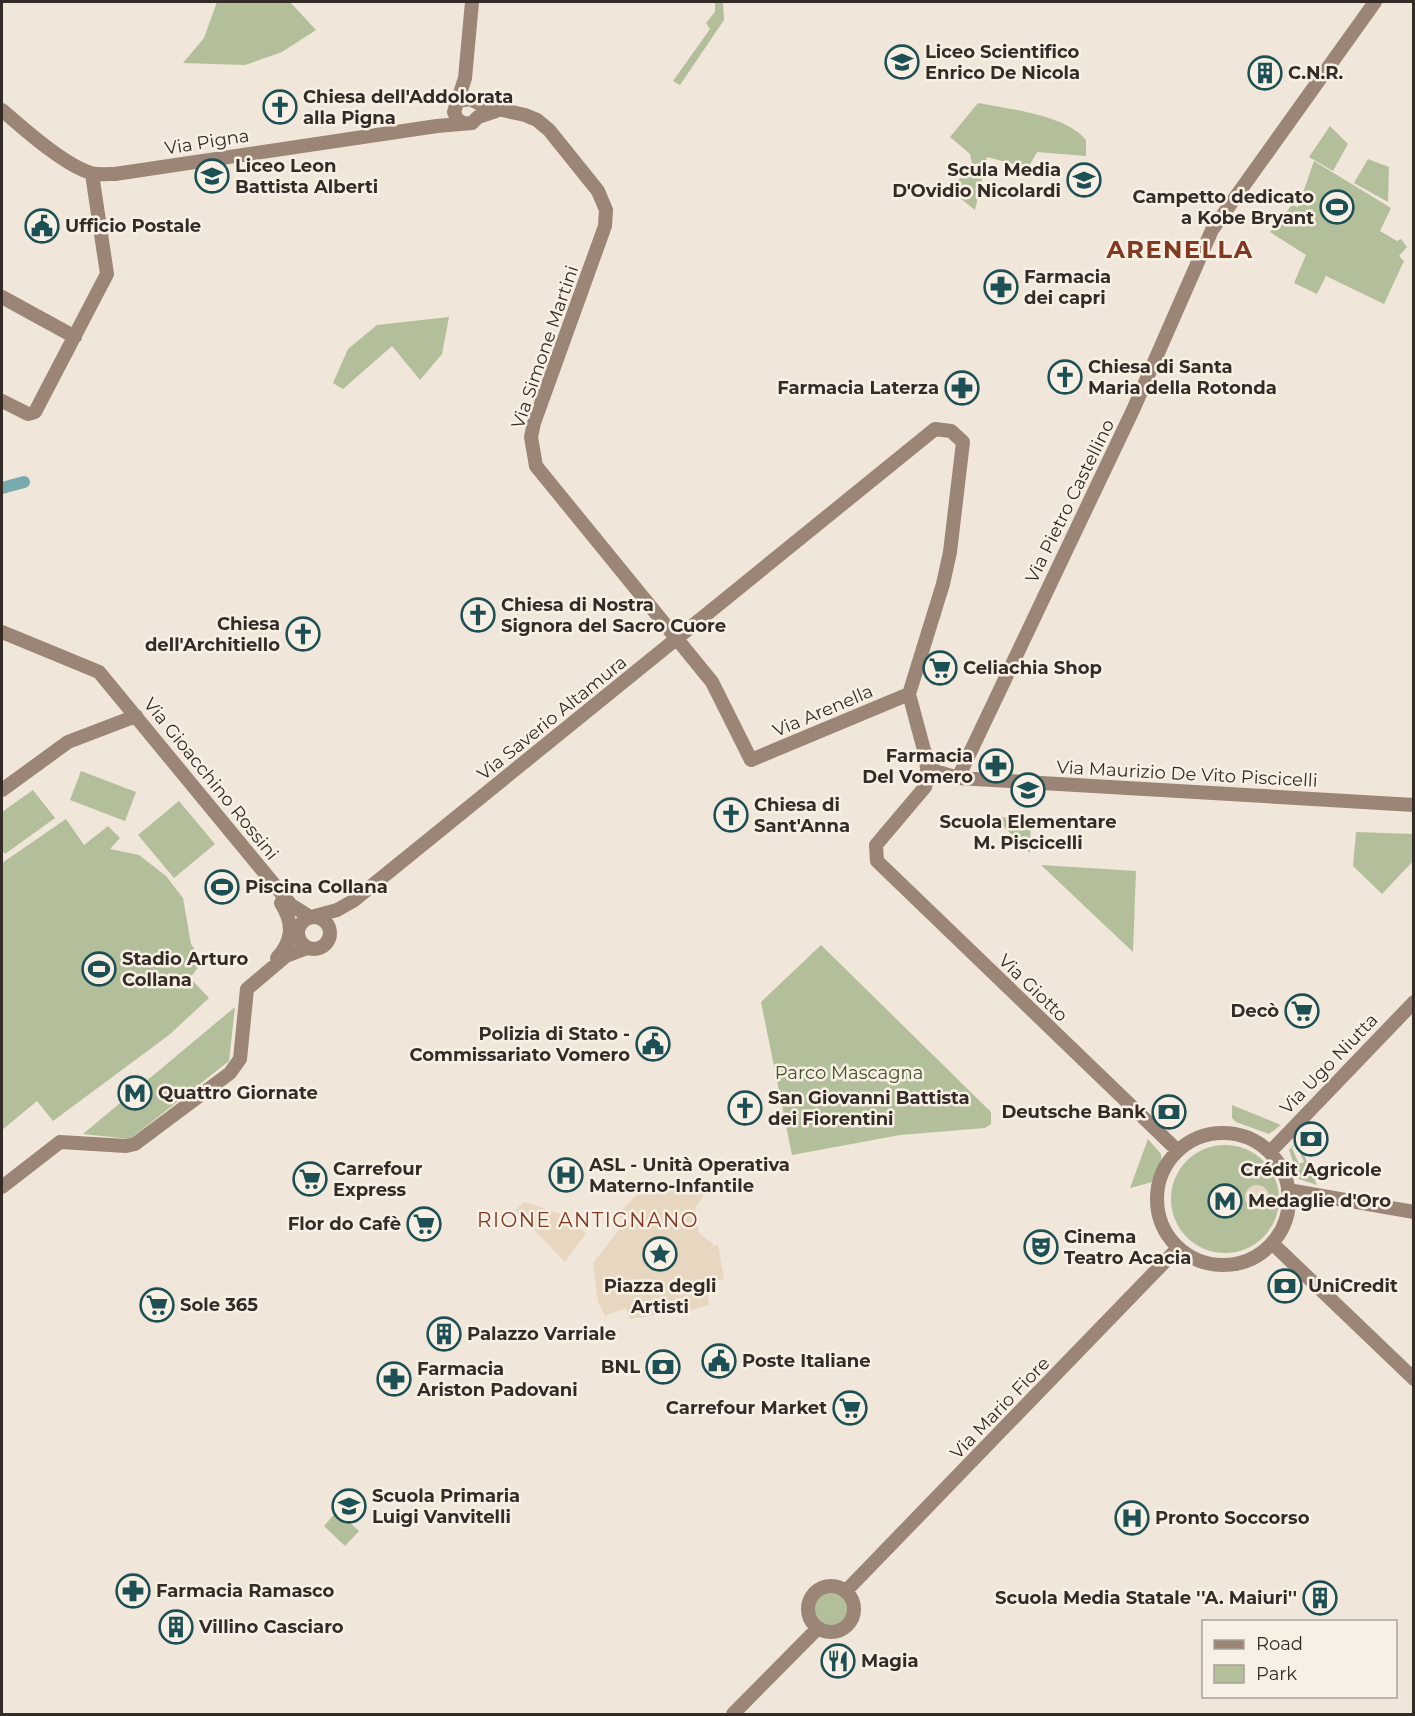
<svg xmlns="http://www.w3.org/2000/svg" width="1415" height="1716" viewBox="0 0 1415 1716" font-family="Montserrat,sans-serif">
	<rect width="100%" height="100%" fill="#f0e6d9"/>
	<path fill="#b2bf9a" d="M 217,2 L 290,2 L 316,30 L 282,52 L 245,65 L 183,63 L 204,38 Z
		M 715,2 L 723,2 L 724,20 L 680,85 L 673,81 L 710,29 L 706,23 L 715,12 Z
		M 978,103 C 1009,109 1066,115 1086,140 L 1086,156 L 1037,152 L 1028,168 L 987,157 L 975,210 L 950,190 L 972,164 L 970,154 L 950,137 Z
		M 1330,126 L 1348,144 L 1333,171 L 1309,157 Z
		M 1368,159 L 1389,167 L 1388,202 L 1354,183 Z
		M 1314,161 L 1391,208 L 1380,231 L 1397,241 L 1401,239 L 1407,247 L 1399,256 L 1404,261 L 1384,304 L 1326,276 L 1317,294 L 1294,283 L 1306,255 L 1270,232 L 1292,205 L 1298,207 Z
		M 449,317 L 442,354 L 420,380 L 392,346 L 343,389 L 333,383 L 348,349 L 377,325 Z
		M 81,771 L 136,792 L 125,821 L 70,800 Z
		M 33,790 L 55,818 L 5,854 L 2,850 L 2,812 Z
		M 179,801 L 215,844 L 174,878 L 138,835 Z
		M 994,817 L 1031,819 L 1030,853 Z
		M 66,819 L 84,845 L 108,826 L 120,838 L 110,849 L 139,855 L 166,876 L 183,898 L 191,944 L 203,961 L 190,978 L 209,998 L 169,1035 L 53,1121 L 37,1101 L 2,1130 L 2,863 Z
		M 1356,832 L 1413,834 L 1413,861 L 1382,894 L 1353,866 Z
		M 1041,865 L 1136,871 L 1133,952 Z
		M 821,945 L 991,1112 L 991,1124 L 985,1128 L 900,1135 L 792,1155 L 761,1002 Z
		M 235,1007 L 229,1061 L 130,1139 L 83,1134 Z
		M 1232,1105 L 1281,1125 L 1269,1134 L 1236,1122 L 1232,1118 Z
		M 1148,1139 L 1161,1154 L 1162,1168 L 1152,1182 L 1130,1188 Z
		M 1298,1140 L 1292,1148 L 1299,1164 L 1304,1162 L 1299,1151 L 1302,1150 L 1317,1185 L 1299,1179 L 1289,1150 Z
		M1171 1199a54 54 0 1 1 108 0a54 54 0 1 1-108 0Z
		M 337,1511 L 359,1531 L 345,1546 L 324,1526 Z
		M812 1608a19 19 0 1 1 38 0a19 19 0 1 1-38 0Z"/>
	<path fill="#e8d7c0" d="M 705,1184 L 707,1191 L 695,1208 L 699,1233 L 714,1245 L 718,1245 L 724,1279 L 716,1281 L 708,1296 L 709,1305 L 688,1311 L 686,1307 L 646,1317 L 630,1319 L 626,1308 L 605,1316 L 598,1302 L 593,1263 L 625,1222 L 618,1215 L 638,1193 Z
		M1245 1197a12 12 0 1 1 24 0a12 12 0 1 1-24 0Z
		M 525,1202 L 563,1215 L 586,1233 L 565,1262 L 515,1210 Z"/>
	<g fill="none" stroke-linecap="round" stroke-linejoin="round">
		<path stroke="#79aaad" stroke-width="12" d="M 2,488 L 24,482"/>
		<path stroke="#9b8577" stroke-width="14" d="M 458,101 L 470,99 L 484,106 L 525,115 L 537,120 L 549,130 L 598,191 L 606,210 L 605,226 L 534,423 L 531,437 L 536,466 L 712,682 L 751,760 L 909,694
			M 2,110 C 24,129 64,165 91,173 C 98,175 108,174 115,174 L 437,126 L 472,123 L 478,117 L 496,111
			M 463,123 L 457,119 L 454,112 L 465,78 L 472,2
			M 2,297 L 75,337
			M 2,401 L 28,414 L 35,412 L 107,274 L 92,174
			M 2,632 L 99,672 L 291,905 L 310,917
			M 926,759 L 928,778 L 925,787 L 876,845 L 877,861 L 1177,1150
			M 958,778 L 1133,410 L 1212,230 L 1375,2
			M 2,790 L 68,742 L 136,716
			M 315,916 L 337,910 L 353,901 L 935,429 L 951,431 L 963,442 L 950,552 L 943,584 L 909,694 L 924,750 L 935,771 L 958,778 L 1414,805
			M298 933a16 16 0 1 1 32 0a16 16 0 1 1-32 0Z
			M 277,958 C 293,940 294,924 281,903
			M1157 1199a66 66 0 1 1 132 0a66 66 0 1 1-132 0Z
			M 1270,1152 L 1414,1002
			M 2,1187 L 60,1142 L 126,1146 L 135,1144 L 230,1073 L 240,1059 L 247,989 L 286,956 L 307,948
			M 1288,1190 L 1414,1212
			M 1272,1243 L 1414,1379
			M808 1609a23 23 0 1 1 46 0a23 23 0 1 1-46 0Z
			M 846,1591 L 1178,1248
			M 733,1714 L 818,1628"/>
	</g>
	<defs>
		<g id="school-ring" transform="scale(1.725)"><circle r="9.5" fill="#f8f0e5" stroke="#1d5054" stroke-width="1.5"/><path d="M0-5L7-2L0 1L-7-2ZM-4 1L0 2.5L4 1V4Q0 6-4 4Z" fill="#1d5054"/></g>
		<g id="building-ring" transform="scale(1.725)"><circle r="9.5" fill="#f8f0e5" stroke="#1d5054" stroke-width="1.5"/><path d="M-4-6H4V6H1V3H-1V6H-4ZM-2.5-4.3h1.7v1.8h-1.7ZM.8-4.3h1.7v1.8H.8ZM-2.5-1h1.7V.8h-1.7ZM.8-1h1.7V.8H.8Z" fill="#1d5054"/></g>
		<g id="church-ring" transform="scale(1.725)"><circle r="9.5" fill="#f8f0e5" stroke="#1d5054" stroke-width="1.5"/><path d="M-1.2-6h2.4v3.5h3.3v2.4h-3.3V6h-2.4V-.1h-3.3v-2.4h3.3Z" fill="#1d5054"/></g>
		<g id="stadium-ring" transform="scale(1.725)"><circle r="9.5" fill="#f8f0e5" stroke="#1d5054" stroke-width="1.5"/><path d="M0-5a6.5 5 0 1 0 0 10a6.5 5 0 1 0 0-10ZM-3.5-1.8h7v3.6h-7Z" fill="#1d5054"/></g>
		<g id="civic-ring" transform="scale(1.725)"><circle r="9.5" fill="#f8f0e5" stroke="#1d5054" stroke-width="1.5"/><path d="M-.6-6.5H3V-4.5H.6V-3L4-1V1h2V6H-6V1h2V-1L-.6-3ZM-1.2 2.5V6h2.4V2.5Z" fill="#1d5054"/></g>
		<g id="pharmacy-ring" transform="scale(1.725)"><circle r="9.5" fill="#f8f0e5" stroke="#1d5054" stroke-width="1.5"/><path d="M-2-6h4v4h4v4h-4v4h-4v-4h-4v-4h4Z" fill="#1d5054"/></g>
		<g id="supermarket-ring" transform="scale(1.725)"><circle r="9.5" fill="#f8f0e5" stroke="#1d5054" stroke-width="1.5"/><path d="M-6-5.5h2.5l.6 2H6L4.5 2H-2.5L-4.4-4H-6ZM-1.5 3.2a1.3 1.3 0 1 0 .1 0ZM3 3.2a1.3 1.3 0 1 0 .1 0Z" fill="#1d5054"/></g>
		<g id="metro-ring" transform="scale(1.725)"><circle r="9.5" fill="#f8f0e5" stroke="#1d5054" stroke-width="1.5"/><path d="M-5.5 5V-5H-3L0 0L3-5H5.5V5H3V-.5L0 4L-3-.5V5Z" fill="#1d5054"/></g>
		<g id="bank-ring" transform="scale(1.725)"><circle r="9.5" fill="#f8f0e5" stroke="#1d5054" stroke-width="1.5"/><path d="M-6-4H6V4H-6ZM0-2.3a2.3 2.3 0 1 0 0 4.6a2.3 2.3 0 1 0 0-4.6Z" fill="#1d5054"/></g>
		<g id="hospital-ring" transform="scale(1.725)"><circle r="9.5" fill="#f8f0e5" stroke="#1d5054" stroke-width="1.5"/><path d="M-5-5h3v3.5h4V-5h3V5h-3V1.5h-4V5h-3Z" fill="#1d5054"/></g>
		<g id="theatre-ring" transform="scale(1.725)"><circle r="9.5" fill="#f8f0e5" stroke="#1d5054" stroke-width="1.5"/><path d="M-5-5.5Q0-4 5-5.5V0Q5 5 0 6Q-5 5-5 0ZM-3.3-2.5H-1v1.5H-3.3ZM1-2.5H3.3v1.5H1ZM-2.8 1Q0 5.5 2.8 1Z" fill="#1d5054"/></g>
		<g id="sight-ring" transform="scale(1.725)"><circle r="9.5" fill="#f8f0e5" stroke="#1d5054" stroke-width="1.5"/><path d="M0-6L1.8-2.2L6-1.7L2.9 1.2L3.7 5.4L0 3.3L-3.7 5.4L-2.9 1.2L-6-1.7L-1.8-2.2Z" fill="#1d5054"/></g>
		<g id="restaurant-ring" transform="scale(1.725)"><circle r="9.5" fill="#f8f0e5" stroke="#1d5054" stroke-width="1.5"/><path d="M-5-6h1v4h1v-4h1v4h1v-4h1v5L-1.5 .5V6h-2V.5L-5-1ZM5-6V6H3V1.5H1.5Q1.5-4 5-6Z" fill="#1d5054"/></g>
	</defs>
	<g fill-rule="evenodd">
		<use href="#school-ring" x="902" y="62"/>
		<use href="#building-ring" x="1265" y="73"/>
		<use href="#church-ring" x="280" y="107"/>
		<use href="#school-ring" x="212" y="176"/>
		<use href="#school-ring" x="1084" y="180"/>
		<use href="#stadium-ring" x="1337" y="207"/>
		<use href="#civic-ring" x="42" y="226"/>
		<use href="#pharmacy-ring" x="1001" y="287"/>
		<use href="#church-ring" x="1065" y="377"/>
		<use href="#pharmacy-ring" x="962" y="388"/>
		<use href="#church-ring" x="478" y="615"/>
		<use href="#church-ring" x="303" y="634"/>
		<use href="#supermarket-ring" x="940" y="668"/>
		<use href="#pharmacy-ring" x="996" y="766"/>
		<use href="#school-ring" x="1028" y="790"/>
		<use href="#church-ring" x="731" y="815"/>
		<use href="#stadium-ring" x="222" y="887"/>
		<use href="#stadium-ring" x="99" y="969"/>
		<use href="#supermarket-ring" x="1302" y="1011"/>
		<use href="#civic-ring" x="653" y="1044"/>
		<use href="#metro-ring" x="135" y="1093"/>
		<use href="#church-ring" x="745" y="1108"/>
		<use href="#bank-ring" x="1169" y="1112"/>
		<use href="#bank-ring" x="1311" y="1139"/>
		<use href="#hospital-ring" x="566" y="1175"/>
		<use href="#supermarket-ring" x="310" y="1179"/>
		<use href="#metro-ring" x="1225" y="1201"/>
		<use href="#supermarket-ring" x="424" y="1224"/>
		<use href="#theatre-ring" x="1041" y="1247"/>
		<use href="#sight-ring" x="660" y="1254"/>
		<use href="#bank-ring" x="1285" y="1286"/>
		<use href="#supermarket-ring" x="157" y="1305"/>
		<use href="#building-ring" x="444" y="1334"/>
		<use href="#civic-ring" x="719" y="1361"/>
		<use href="#bank-ring" x="663" y="1367"/>
		<use href="#pharmacy-ring" x="394" y="1379"/>
		<use href="#supermarket-ring" x="850" y="1408"/>
		<use href="#school-ring" x="349" y="1506"/>
		<use href="#hospital-ring" x="1132" y="1518"/>
		<use href="#pharmacy-ring" x="133" y="1591"/>
		<use href="#building-ring" x="1320" y="1598"/>
		<use href="#building-ring" x="176" y="1627"/>
		<use href="#restaurant-ring" x="838" y="1661"/>
	</g>
	<g text-anchor="middle" dominant-baseline="central" stroke-width="5" stroke-linejoin="round" paint-order="stroke">
		<g font-size="18" font-weight="bold" fill="#342b26" stroke="#f8f0e5" text-anchor="start">
			<text x="925" y="52">Liceo Scientifico<tspan x="925" dy="21">Enrico De Nicola</tspan></text>
			<text x="1288" y="73">C.N.R.</text>
			<text x="303" y="97">Chiesa dell'Addolorata<tspan x="303" dy="21">alla Pigna</tspan></text>
			<text x="235" y="166">Liceo Leon<tspan x="235" dy="21">Battista Alberti</tspan></text>
			<text x="1061" y="170" text-anchor="end">Scula Media<tspan x="1061" dy="21">D'Ovidio Nicolardi</tspan></text>
			<text x="1314" y="197" text-anchor="end">Campetto dedicato<tspan x="1314" dy="21">a Kobe Bryant</tspan></text>
			<text x="65" y="226">Ufficio Postale</text>
			<text x="1024" y="277">Farmacia<tspan x="1024" dy="21">dei capri</tspan></text>
			<text x="1088" y="367">Chiesa di Santa<tspan x="1088" dy="21">Maria della Rotonda</tspan></text>
			<text x="939" y="388" text-anchor="end">Farmacia Laterza</text>
			<text x="501" y="605">Chiesa di Nostra<tspan x="501" dy="21">Signora del Sacro Cuore</tspan></text>
			<text x="280" y="624" text-anchor="end">Chiesa<tspan x="280" dy="21">dell'Architiello</tspan></text>
			<text x="963" y="668">Celiachia Shop</text>
			<text x="973" y="756" text-anchor="end">Farmacia<tspan x="973" dy="21">Del Vomero</tspan></text>
			<text x="754" y="805">Chiesa di<tspan x="754" dy="21">Sant'Anna</tspan></text>
			<text x="1028" y="822" text-anchor="middle">Scuola Elementare<tspan x="1028" dy="21">M. Piscicelli</tspan></text>
			<text x="245" y="887">Piscina Collana</text>
			<text x="122" y="959">Stadio Arturo<tspan x="122" dy="21">Collana</tspan></text>
			<text x="1279" y="1011" text-anchor="end">Decò</text>
			<text x="630" y="1034" text-anchor="end">Polizia di Stato -<tspan x="630" dy="21">Commissariato Vomero</tspan></text>
			<text x="158" y="1093">Quattro Giornate</text>
			<text x="768" y="1098">San Giovanni Battista<tspan x="768" dy="21">dei Fiorentini</tspan></text>
			<text x="1146" y="1112" text-anchor="end">Deutsche Bank</text>
			<text x="589" y="1165">ASL - Unità Operativa<tspan x="589" dy="21">Materno-Infantile</tspan></text>
			<text x="333" y="1169">Carrefour<tspan x="333" dy="21">Express</tspan></text>
			<text x="1311" y="1170" text-anchor="middle">Crédit Agricole</text>
			<text x="1248" y="1201">Medaglie d'Oro</text>
			<text x="401" y="1224" text-anchor="end">Flor do Cafè</text>
			<text x="1064" y="1237">Cinema<tspan x="1064" dy="21">Teatro Acacia</tspan></text>
			<text x="660" y="1286" text-anchor="middle">Piazza degli<tspan x="660" dy="21">Artisti</tspan></text>
			<text x="1308" y="1286">UniCredit</text>
			<text x="180" y="1305">Sole 365</text>
			<text x="467" y="1334">Palazzo Varriale</text>
			<text x="742" y="1361">Poste Italiane</text>
			<text x="640" y="1367" text-anchor="end">BNL</text>
			<text x="417" y="1369">Farmacia<tspan x="417" dy="21">Ariston Padovani</tspan></text>
			<text x="827" y="1408" text-anchor="end">Carrefour Market</text>
			<text x="372" y="1496">Scuola Primaria<tspan x="372" dy="21">Luigi Vanvitelli</tspan></text>
			<text x="1155" y="1518">Pronto Soccorso</text>
			<text x="156" y="1591">Farmacia Ramasco</text>
			<text x="1297" y="1598" text-anchor="end">Scuola Media Statale ''A. Maiuri''</text>
			<text x="199" y="1627">Villino Casciaro</text>
			<text x="861" y="1661">Magia</text>
		</g>
		<g font-size="18" fill="#342b26" stroke="#f8f0e5">
			<text transform="translate(207 142) rotate(-9)">Via Pigna</text>
			<text transform="translate(545 347) rotate(-71)">Via Simone Martini</text>
			<text transform="translate(1070 501) rotate(-64)">Via Pietro Castellino</text>
			<text transform="translate(823 711) rotate(-23)">Via Arenella</text>
			<text transform="translate(552 718) rotate(-39)">Via Saverio Altamura</text>
			<text transform="translate(1187 774) rotate(3)">Via Maurizio De Vito Piscicelli</text>
			<text transform="translate(211 779) rotate(51)">Via Gioacchino Rossini</text>
			<text transform="translate(1033 988) rotate(44)">Via Giotto</text>
			<text transform="translate(1329 1064) rotate(-46)">Via Ugo Niutta</text>
			<text transform="translate(1000 1408) rotate(-46)">Via Mario Fiore</text>
		</g>
		<g font-size="18" fill="#43522b" stroke="#f8f0e5">
			<text x="849" y="1073">Parco Mascagna</text>
		</g>
		<g font-size="20" letter-spacing="1.5" fill="#813922" stroke="#f8f0e5">
			<text x="588" y="1220">RIONE ANTIGNANO</text>
		</g>
		<g font-size="24" font-weight="bold" letter-spacing="1.5" fill="#813922" stroke="#f8f0e5">
			<text x="1180" y="249">ARENELLA</text>
		</g>
	</g>
	<rect width="1415" height="1716" fill="none" stroke="#342b26" stroke-width="6"/>
	<rect x="1202" y="1620" width="195" height="78" fill="#f8f0e5" stroke="#aaa199" stroke-width="1.5"/>
	<rect x="1214" y="1640" width="30" height="9" fill="#9b8577" stroke="#aaa199" stroke-width="1.5"/>
	<text x="1256" y="1650" font-size="18" fill="#342b26">Road</text>
	<rect x="1214" y="1665" width="30" height="18" fill="#b2bf9a" stroke="#aaa199" stroke-width="1.5"/>
	<text x="1256" y="1680" font-size="18" fill="#342b26">Park</text>
</svg>
